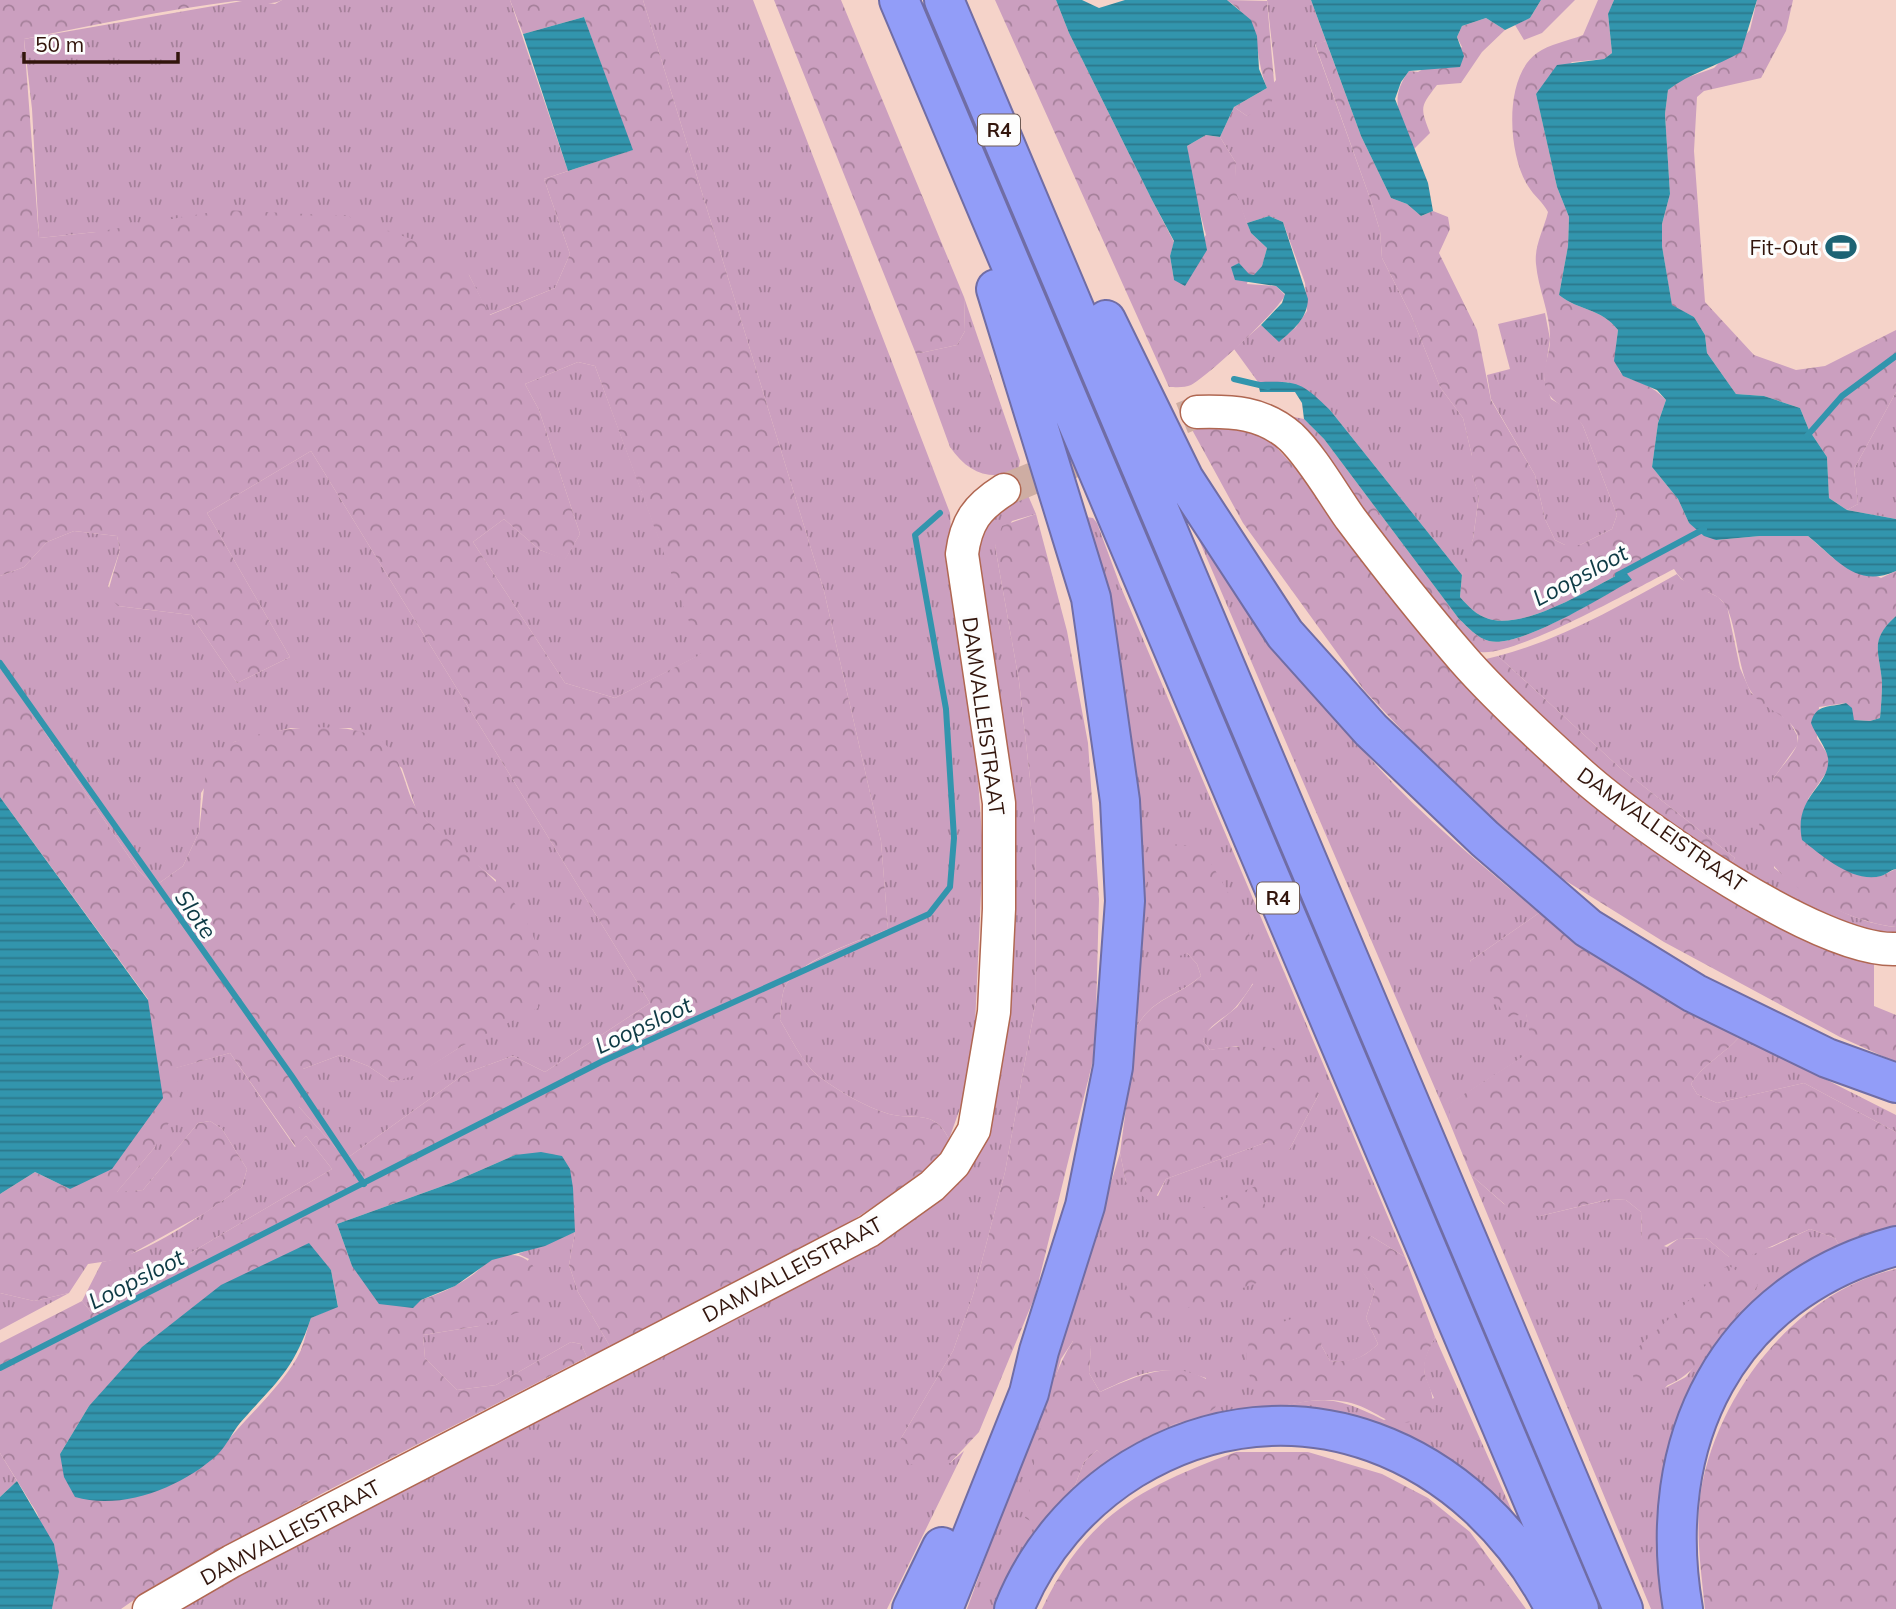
<svg xmlns="http://www.w3.org/2000/svg" width="1896" height="1609" viewBox="0 0 1896 1609" font-family="Mulish,sans-serif">
	<defs>
		<pattern id="grass-tufts" width="24" height="20" patternUnits="userSpaceOnUse" patternTransform="scale(1.75)"><rect width="24" height="20" fill="#cb9fbf"/><path d="M3 7l-1-3M5 7V3M7 7l1-3M15 17l-1-3M17 17v-4M19 17l1-3" fill="none" stroke="#a5809a"/></pattern>
		<pattern id="forest-crowns" width="20" height="18" patternUnits="userSpaceOnUse" patternTransform="scale(1.75)"><rect width="20" height="18" fill="#cb9fbf"/><path d="M2 6a3 3 0 1 1 6 0M12 15a3 3 0 1 1 6 0" fill="none" stroke="#a5809a"/></pattern>
		<pattern id="water-rules" width="6" height="5" patternUnits="userSpaceOnUse" patternTransform="scale(1.75)"><rect width="6" height="5" fill="#3295ad"/><path d="M0 2.5h6" fill="none" stroke="#2b788b"/></pattern>
	</defs>
	<rect width="100%" height="100%" fill="#f5d3c9"/>
	<path fill="url(#grass-tufts)" fill-rule="evenodd" d="M 248,0 L 275,4 L 282,0 L 510,0 L 568,171 L 544,179 L 570,254 L 555,288 L 489,315 L 469,275 L 96,232 L 39,238 L 32,109 L 24,39 Z
		M 643,0 L 753,0 L 950,513 L 956,628 L 976,750 L 983,850 L 975,1025 L 966,1092 L 949,1139 C 934,1108 915,1121 889,1114 C 866,1107 840,1092 821,1078 C 804,1066 791,1038 780,1020 C 781,1010 781,991 787,983 C 806,958 859,941 888,929 L 881,841 L 824,591 Z
		M 1267,0 L 1311,0 L 1326,41 L 1315,45 L 1371,201 L 1380,231 L 1382,258 L 1411,315 L 1440,387 L 1463,418 L 1472,456 L 1472,475 L 1479,495 L 1473,539 L 1462,575 L 1330,410 L 1288,382 L 1258,382 L 1234,349 L 1261,325 L 1279,341 L 1296,327 L 1307,311 L 1305,283 L 1283,222 L 1269,216 L 1247,223 L 1234,190 L 1236,163 L 1220,137 L 1234,107 L 1247,116 L 1276,80 Z
		M 964,297 L 1020,461 L 1018,471 C 989,481 968,473 950,447 L 916,354 L 957,345 L 965,331 Z
		M 1545,313 L 1550,339 L 1544,379 L 1551,399 L 1575,413 L 1583,426 L 1617,515 L 1612,529 L 1580,545 L 1565,545 L 1555,540 L 1545,519 L 1535,475 L 1491,399 L 1487,375 L 1510,369 L 1498,324 Z
		M 578,362 L 595,366 L 702,654 L 615,698 L 565,683 L 473,542 L 504,519 L 540,550 L 565,559 L 580,534 L 539,410 L 525,384 Z
		M 1896,392 L 1896,519 L 1847,510 L 1858,504 L 1854,469 Z
		M 311,451 L 650,1003 L 545,1072 L 513,1056 L 466,1073 L 346,1159 L 299,1107 L 303,1069 L 340,1055 L 368,1066 L 392,1082 L 417,1074 L 462,1046 L 496,880 L 456,848 L 417,812 L 402,768 L 351,728 L 291,728 L 234,742 L 201,793 L 199,832 L 183,866 L 155,886 L 138,870 L 0,666 L 0,576 L 24,567 L 47,542 L 74,531 L 117,536 L 120,550 L 108,586 L 118,606 L 191,615 L 237,683 L 290,657 L 207,513 Z
		M 1027,493 L 1036,514 L 1012,521 L 995,546 L 1019,681 L 1035,823 L 1036,1001 L 1005,1172 L 973,1295 L 953,1351 L 900,1440 L 950,1463 L 964,1451 L 887,1609 L 176,1609 L 868,1245 L 996,1091 L 976,579 C 978,537 984,509 1027,493 Z
		M 1086,517 L 1093,518 L 1097,523 L 1120,585 L 1405,1257 L 1371,1236 L 1356,1261 L 1375,1290 L 1366,1318 L 1378,1344 C 1362,1359 1352,1363 1330,1361 L 1321,1345 L 1265,1410 C 1321,1397 1332,1394 1384,1420 L 1434,1398 C 1421,1369 1420,1365 1435,1337 L 1520,1529 L 1413,1447 L 1177,1436 L 1005,1609 L 967,1609 L 1058,1359 L 1120,1153 L 1126,1182 L 1158,1196 L 1166,1179 L 1267,1142 L 1289,1150 L 1319,1094 L 1238,1046 L 1210,1050 L 1203,1041 L 1205,1033 L 1237,1007 L 1253,984 L 1151,918 L 1149,956 L 1187,953 L 1197,964 L 1201,976 C 1177,997 1154,997 1137,1026 L 1143,886 ZM 1073,1341 L 1091,1347 L 1089,1373 L 1100,1392 C 1142,1372 1161,1363 1206,1378 L 1200,1418 L 1174,1424 L 1107,1459 L 1097,1450 L 1084,1462 L 1074,1488 L 1063,1490 L 1051,1393 L 1061,1359 Z
		M 1196,533 C 1253,613 1311,694 1377,766 C 1426,820 1483,866 1539,913 L 1470,961 L 1526,1013 L 1534,1050 L 1451,1103 L 1449,1121 Z
		M 1677,574 L 1681,579 L 1718,597 L 1727,606 L 1740,668 L 1751,693 L 1789,721 L 1797,735 L 1798,744 L 1773,779 L 1774,868 C 1812,896 1848,922 1896,927 L 1896,937 L 1846,929 L 1729,867 L 1735,858 L 1619,767 L 1498,656 C 1563,639 1619,606 1677,574 Z
		M 1740,1036 L 1896,1115 L 1896,1132 L 1804,1083 L 1717,1103 L 1697,1094 L 1691,1084 C 1703,1064 1725,1054 1740,1036 Z
		M 230,1053 L 295,1147 L 306,1136 L 332,1169 L 91,1312 L 82,1301 L 102,1262 C 148,1255 203,1214 242,1187 L 247,1169 L 222,1129 L 210,1121 L 198,1123 L 143,1190 L 116,1193 L 155,1147 L 175,1068 Z
		M 1471,1175 L 1504,1204 L 1540,1216 L 1611,1199 L 1626,1200 L 1641,1212 L 1642,1239 L 1667,1247 L 1678,1239 L 1706,1238 L 1729,1257 L 1772,1247 L 1810,1229 L 1835,1238 L 1842,1251 L 1734,1335 L 1672,1609 L 1651,1609 ZM 1758,1285 L 1686,1377 L 1665,1388 Z
		M 575,1232 L 569,1265 L 578,1292 L 611,1348 L 587,1357 L 581,1344 L 571,1342 L 496,1385 L 457,1390 L 425,1358 L 423,1335 L 479,1326 L 529,1259 L 518,1254 Z
		M 0,1293 L 34,1301 L 69,1293 L 0,1330 Z
		M 0,1453 L 17,1481 L 0,1497 Z"/>
	<path fill="url(#forest-crowns)" fill-rule="evenodd" d="M 0,0 L 282,0 C 270,7 250,0 235,1 C 164,10 94,25 24,39 L 39,238 L 96,232 L 224,210 L 347,216 L 428,245 L 469,275 L 490,315 L 555,288 L 570,254 L 544,179 L 632,150 L 584,17 L 523,34 L 510,0 L 643,0 L 824,591 L 881,841 L 888,929 C 859,941 806,957 787,983 C 781,991 781,1010 780,1020 C 791,1038 804,1066 821,1078 C 840,1092 866,1107 889,1114 C 915,1121 934,1108 949,1139 L 945,1153 L 899,1190 L 850,1222 L 611,1348 L 578,1292 L 569,1265 L 575,1232 L 515,1155 L 451,1183 L 337,1224 L 352,1266 L 421,1300 C 439,1294 455,1287 471,1276 C 478,1271 485,1263 493,1259 C 528,1244 546,1273 540,1305 L 479,1326 L 423,1335 L 425,1358 L 457,1390 L 496,1385 L 571,1342 L 581,1344 L 587,1357 L 323,1493 L 154,1586 L 121,1609 L 52,1609 L 59,1572 L 37,1513 L 0,1453 L 0,1343 L 82,1301 L 91,1312 L 332,1169 L 306,1136 L 296,1147 L 230,1053 L 176,1068 L 179,1105 L 155,1147 L 117,1192 L 143,1190 L 198,1123 L 210,1121 L 222,1129 L 247,1169 L 242,1187 L 205,1213 L 122,1259 L 88,1264 L 69,1293 L 34,1301 L 0,1293 L 0,1194 L 35,1172 L 70,1189 L 148,999 L 0,797 L 0,666 L 138,870 L 155,886 L 183,866 L 199,832 L 207,761 C 216,755 225,747 234,742 C 267,728 349,718 380,740 C 407,759 403,798 424,818 C 467,859 535,899 540,966 C 541,980 538,994 538,1008 L 462,1046 L 417,1075 L 392,1082 L 368,1066 L 340,1055 L 303,1069 L 309,1087 L 299,1107 L 346,1159 L 466,1073 L 513,1056 L 545,1072 L 650,1003 L 311,451 L 207,513 L 290,657 L 237,683 L 191,615 L 118,606 L 107,595 L 120,550 L 117,536 L 74,531 L 47,542 L 24,567 L 0,576 ZM 578,362 L 595,366 L 701,654 L 615,698 L 565,683 L 473,542 L 504,519 L 540,550 L 565,560 L 580,534 L 539,410 L 525,384 ZM 325,1264 L 331,1270 L 338,1306 L 311,1318 C 307,1328 305,1340 301,1350 C 284,1386 242,1420 218,1453 L 60,1454 L 89,1406 L 202,1301 Z
		M 774,0 L 841,0 L 964,297 L 965,331 L 957,345 L 916,354 Z
		M 995,0 L 1056,0 L 1069,33 L 1152,200 L 1174,242 L 1170,256 L 1174,280 L 1206,235 L 1190,175 L 1187,146 L 1206,135 L 1220,137 L 1236,163 L 1235,190 L 1251,233 L 1267,248 L 1262,266 L 1255,275 L 1249,275 L 1247,284 L 1276,286 L 1285,295 C 1279,310 1206,378 1191,385 C 1185,388 1175,387 1169,387 Z
		M 1227,0 L 1267,1 L 1275,93 L 1271,103 L 1247,116 L 1234,107 L 1267,88 C 1253,54 1264,25 1227,0 Z
		M 1541,0 L 1575,0 L 1542,33 L 1524,40 L 1515,25 L 1530,18 Z
		M 1598,0 L 1614,0 L 1608,15 L 1612,53 L 1604,59 L 1572,62 L 1536,94 L 1557,187 L 1569,217 L 1568,246 L 1559,295 C 1579,311 1601,308 1618,330 C 1609,397 1633,365 1666,400 L 1658,423 L 1652,467 L 1678,499 L 1689,523 L 1716,540 L 1760,536 L 1808,536 L 1833,558 L 1881,578 L 1896,571 L 1896,616 C 1868,642 1880,652 1882,683 C 1882,695 1881,706 1880,718 L 1870,721 L 1854,720 L 1846,703 L 1819,707 L 1817,738 L 1828,755 L 1828,770 L 1808,799 L 1871,876 L 1881,876 L 1896,869 L 1896,927 C 1852,923 1764,883 1759,834 C 1758,818 1766,796 1772,782 C 1777,769 1800,751 1798,737 C 1793,715 1760,709 1750,690 C 1737,667 1736,618 1724,603 C 1710,586 1690,595 1674,569 C 1638,587 1515,657 1481,652 C 1475,651 1471,647 1466,645 L 1289,416 L 1304,419 L 1324,439 L 1459,619 C 1468,627 1477,638 1489,641 C 1519,649 1603,596 1631,580 L 1625,571 C 1593,587 1526,630 1489,619 C 1476,615 1469,607 1460,597 L 1463,565 L 1473,539 L 1479,496 L 1472,475 L 1472,456 L 1463,418 L 1440,387 L 1411,315 L 1382,258 L 1380,231 L 1371,201 L 1315,44 L 1326,41 L 1361,136 L 1391,198 L 1407,204 L 1421,216 L 1433,211 L 1448,217 L 1450,229 L 1439,253 L 1477,330 L 1491,400 L 1535,475 L 1545,519 L 1555,540 L 1565,545 L 1580,545 L 1612,529 L 1617,515 L 1583,426 C 1572,407 1551,405 1546,388 C 1540,371 1550,356 1550,340 C 1551,315 1538,289 1536,264 C 1534,246 1544,229 1548,212 C 1543,202 1534,196 1528,186 C 1508,155 1503,77 1537,53 C 1549,44 1568,41 1583,35 Z
		M 1757,0 L 1793,0 L 1786,31 L 1761,78 L 1704,91 L 1697,97 L 1694,151 L 1705,302 L 1754,355 L 1796,370 L 1825,366 L 1896,330 L 1896,392 L 1854,469 L 1858,504 L 1847,510 L 1829,498 L 1827,457 L 1809,430 L 1800,408 L 1764,396 L 1736,394 L 1707,353 L 1705,335 L 1694,317 L 1672,306 L 1662,246 L 1662,224 L 1670,194 L 1665,114 L 1668,90 L 1683,79 L 1714,68 L 1750,30 Z
		M 1486,18 L 1505,30 L 1482,52 L 1461,83 L 1437,85 C 1420,107 1420,107 1430,133 L 1414,149 C 1401,120 1387,100 1409,71 L 1418,72 L 1462,47 L 1457,37 L 1462,26 Z
		M 1190,426 L 1237,427 L 1268,438 L 1296,469 L 1429,642 L 1768,920 L 1874,963 L 1874,1006 L 1896,1015 L 1896,1062 L 1840,1037 L 1664,942 L 1558,876 L 1450,781 L 1364,690 L 1243,523 Z
		M 1036,514 L 1067,631 L 1088,743 L 1099,899 L 1095,1052 L 1035,1296 L 979,1432 L 950,1463 L 924,1468 L 910,1464 L 899,1450 L 900,1440 L 953,1351 L 973,1295 L 1005,1172 L 1036,1001 L 1035,823 L 1019,681 L 995,546 L 1002,526 Z
		M 1498,656 L 1619,767 L 1735,858 L 1729,867 L 1602,776 L 1482,660 Z
		M 1173,844 L 1202,848 C 1216,873 1263,944 1257,970 C 1255,983 1247,993 1239,1003 C 1229,1018 1207,1023 1203,1041 L 1210,1050 C 1244,1045 1265,1043 1298,1055 L 1319,1094 L 1289,1150 L 1277,1151 L 1267,1142 L 1166,1179 L 1152,1204 L 1126,1182 L 1120,1153 L 1137,1026 C 1154,997 1178,997 1201,976 L 1197,964 L 1187,953 L 1154,966 L 1149,956 L 1148,867 L 1154,850 Z
		M 1539,913 L 1630,977 L 1740,1036 C 1725,1054 1703,1064 1691,1084 L 1697,1094 L 1717,1103 L 1804,1083 L 1896,1132 L 1896,1236 L 1842,1251 L 1835,1238 L 1810,1229 L 1743,1259 L 1729,1257 L 1706,1238 L 1678,1239 L 1650,1253 L 1642,1239 L 1641,1212 L 1626,1200 L 1610,1199 L 1540,1216 L 1517,1215 L 1471,1175 L 1449,1121 L 1450,1103 L 1533,1050 L 1526,1014 L 1506,1017 L 1470,961 Z
		M 1256,1186 L 1296,1269 L 1139,1325 L 1121,1269 L 1167,1222 Z
		M 1371,1236 L 1405,1257 L 1435,1337 C 1411,1383 1435,1373 1433,1412 C 1387,1438 1387,1411 1347,1402 C 1318,1396 1293,1404 1265,1410 C 1251,1382 1239,1362 1253,1332 L 1303,1315 L 1324,1332 L 1321,1345 L 1330,1361 C 1352,1362 1362,1359 1378,1344 L 1366,1318 L 1375,1290 L 1355,1261 L 1352,1241 Z
		M 1728,1265 L 1758,1285 C 1735,1316 1689,1398 1645,1387 C 1627,1383 1633,1363 1635,1350 Z
		M 1896,1269 L 1896,1609 L 1705,1609 C 1701,1570 1695,1530 1701,1491 C 1717,1394 1797,1291 1896,1269 Z
		M 1085,1339 L 1091,1347 L 1089,1373 L 1100,1392 C 1139,1375 1177,1356 1215,1385 L 1218,1399 L 1215,1408 L 1200,1418 L 1174,1424 L 1106,1460 L 1097,1450 L 1084,1462 L 1074,1488 L 1063,1491 L 1038,1525 L 1025,1518 C 1036,1460 1041,1391 1073,1341 Z
		M 1236,1452 L 1308,1452 L 1382,1474 L 1428,1498 L 1470,1532 L 1526,1609 L 1042,1609 C 1086,1515 1143,1486 1236,1452 Z"/>
	<path fill="url(#water-rules)" d="M 1056,0 L 1082,0 L 1099,8 L 1125,0 L 1227,0 L 1251,20 L 1257,36 L 1259,69 L 1267,88 L 1234,107 L 1220,137 L 1206,135 L 1187,146 L 1207,250 L 1185,286 L 1174,280 L 1170,256 L 1174,241 L 1152,200 L 1069,33 Z
		M 1311,0 L 1541,0 L 1530,18 L 1505,30 L 1486,18 L 1462,26 L 1457,37 L 1464,56 L 1460,67 L 1409,71 L 1401,82 L 1395,99 L 1428,183 L 1433,211 L 1421,216 L 1407,204 L 1391,198 L 1361,136 Z
		M 1614,0 L 1757,0 L 1741,52 C 1717,66 1690,73 1668,90 L 1665,114 L 1670,194 L 1662,224 L 1662,246 L 1672,305 L 1694,317 L 1705,335 L 1707,353 L 1736,394 L 1764,396 L 1800,408 L 1809,430 L 1827,457 L 1829,498 L 1847,510 L 1896,519 L 1896,571 C 1856,589 1837,559 1808,536 L 1760,536 L 1716,540 L 1704,536 L 1689,523 L 1678,499 L 1652,467 L 1658,423 L 1666,400 L 1657,390 L 1623,376 L 1614,361 L 1618,330 C 1601,308 1579,311 1559,295 L 1568,246 L 1569,217 L 1557,187 L 1536,94 L 1557,65 L 1604,59 L 1612,53 L 1608,14 Z
		M 584,17 L 633,150 L 568,171 L 523,34 Z
		M 1269,216 L 1283,222 L 1308,299 C 1307,319 1294,329 1279,342 L 1261,325 L 1282,303 L 1285,294 L 1276,286 L 1235,280 L 1231,267 L 1239,263 L 1249,274 L 1254,275 L 1262,266 L 1267,248 L 1251,233 L 1247,223 Z
		M 1258,382 C 1299,381 1301,382 1330,410 L 1462,575 L 1460,597 C 1469,607 1476,615 1489,619 C 1526,630 1593,587 1625,571 L 1632,580 C 1604,596 1519,649 1489,641 C 1477,638 1468,627 1459,619 L 1324,439 L 1304,419 L 1302,403 L 1295,392 L 1260,392 Z
		M 1896,616 L 1896,869 C 1890,870 1887,874 1881,876 C 1854,884 1821,855 1802,840 C 1793,795 1831,787 1828,758 C 1826,747 1815,734 1811,723 C 1816,703 1829,708 1846,703 L 1852,708 L 1854,720 L 1870,721 L 1880,718 C 1881,706 1882,695 1882,683 C 1880,652 1868,641 1896,616 Z
		M 0,797 L 148,1000 L 163,1098 L 112,1169 L 70,1189 L 35,1172 L 0,1194 Z
		M 541,1152 L 562,1156 L 570,1169 L 573,1188 L 575,1232 L 545,1246 L 492,1260 L 455,1286 L 421,1300 L 413,1308 L 379,1304 L 352,1266 L 337,1224 L 451,1183 L 515,1155 Z
		M 309,1243 L 331,1270 L 338,1307 L 311,1318 C 293,1372 275,1383 240,1423 C 232,1433 227,1445 218,1454 C 183,1487 122,1511 75,1497 L 64,1477 L 60,1454 L 89,1406 L 142,1347 L 221,1285 Z
		M 17,1481 L 54,1544 L 59,1572 L 52,1609 L 0,1609 L 0,1497 Z"/>
	<g fill="none" stroke-linecap="round" stroke-linejoin="round">
		<path stroke="#3295ad" stroke-width="6" d="M 1234,379 L 1268,387
			M 1807,436 L 1842,396 L 1896,356
			M 1618,575 L 1704,529
			M 0,663 L 291,1075 L 364,1184
			M 0,1368 L 601,1062 L 929,914 L 950,887 L 954,838 L 946,709 L 915,535 L 940,513"/>
		<path stroke="#ceada3" stroke-width="32" stroke-dasharray="32 16" stroke-linecap="butt" d="M 1004,490 L 1197,412"/>
		<g stroke="#b06751" stroke-width="35">
			<path id="tertiary" d="M 1197,412 C 1232,411 1263,412 1291,437 C 1312,457 1333,494 1350,518 C 1386,566 1424,614 1463,659 C 1497,698 1542,739 1581,774 C 1639,826 1820,952 1896,949
				M 149,1609 L 232,1561 L 869,1231 L 932,1186 L 954,1164 L 974,1130 L 994,1012 L 999,909 L 999,803 L 962,554 C 966,522 977,507 1004,490"/>
		</g>
		<g stroke="#706da5" stroke-width="42">
			<path id="motorway" d="M 899,0 L 1579,1609
				M 944,0 L 1623,1609
				M 1106,320 L 1184,479 L 1285,634 L 1371,730 L 1485,839 L 1588,928 L 1694,993 L 1827,1058 L 1896,1083
				M 912,1609 L 942,1547
				M 943,1609 L 1029,1393 L 1039,1351 L 1085,1206 L 1113,1067 L 1125,901 L 1120,801 L 1091,598 L 996,289
				M 1014,1609 C 1037,1551 1079,1502 1132,1469 C 1293,1371 1474,1449 1555,1609
				M 1683,1609 C 1654,1442 1726,1292 1896,1246"/>
		</g>
		<use href="#tertiary" stroke="#fff" stroke-width="32"/>
		<use href="#motorway" stroke="#929df8" stroke-width="38"/>
	</g>
	<defs>
		<g id="stadium-bare" transform="scale(2.415)"><path d="M0-5a6.5 5 0 1 0 0 10a6.5 5 0 1 0 0-10ZM-3.5-1.8h7v3.6h-7Z" fill="#1d6374" stroke="#fdfdfd" stroke-width="2.5" paint-order="stroke"/></g>
	</defs>
	<g fill-rule="evenodd">
		<use href="#stadium-bare" x="1841" y="247"/>
	</g>
	<g text-anchor="middle" dominant-baseline="central" stroke-width="7" stroke-linejoin="round" paint-order="stroke">
		<g fill="#fdfdfd" stroke="#6f5b54" stroke-width="2">
			<rect x="978" y="114.5" width="42" height="31" rx="5"/>
			<rect x="1257" y="882.5" width="42" height="31" rx="5"/>
		</g>
		<g font-size="19" font-weight="bold" fill="#32150c">
			<text x="999" y="130">R4</text>
			<text x="1278" y="898">R4</text>
		</g>
		<g font-size="21" fill="#32150c" stroke="#fdfdfd" text-anchor="end">
			<text x="1818" y="247">Fit-Out</text>
		</g>
		<g font-size="21" fill="#32150c" stroke="#fdfdfd">
			<text transform="translate(984 716) rotate(82)">DAMVALLEISTRAAT</text>
			<text transform="translate(1662 829) rotate(35)">DAMVALLEISTRAAT</text>
			<text transform="translate(792 1269) rotate(-28)">DAMVALLEISTRAAT</text>
			<text transform="translate(290 1532) rotate(-28)">DAMVALLEISTRAAT</text>
		</g>
		<g font-size="23" font-style="italic" fill="#0d3a44" stroke="#fdfdfd">
			<text transform="translate(1580 575) rotate(-28)">Loopsloot</text>
			<text transform="translate(196 914) rotate(55)">Slote</text>
			<text transform="translate(643 1025) rotate(-25)">Loopsloot</text>
			<text transform="translate(136 1279) rotate(-27)">Loopsloot</text>
		</g>
	</g>
	<path d="M24 52v10h154v-10" fill="none" stroke="#32150c" stroke-width="3.5"/>
	<text x="35" y="52" font-size="21" fill="#32150c" stroke="#fdfdfd" stroke-width="5" paint-order="stroke">50 m</text>
</svg>
